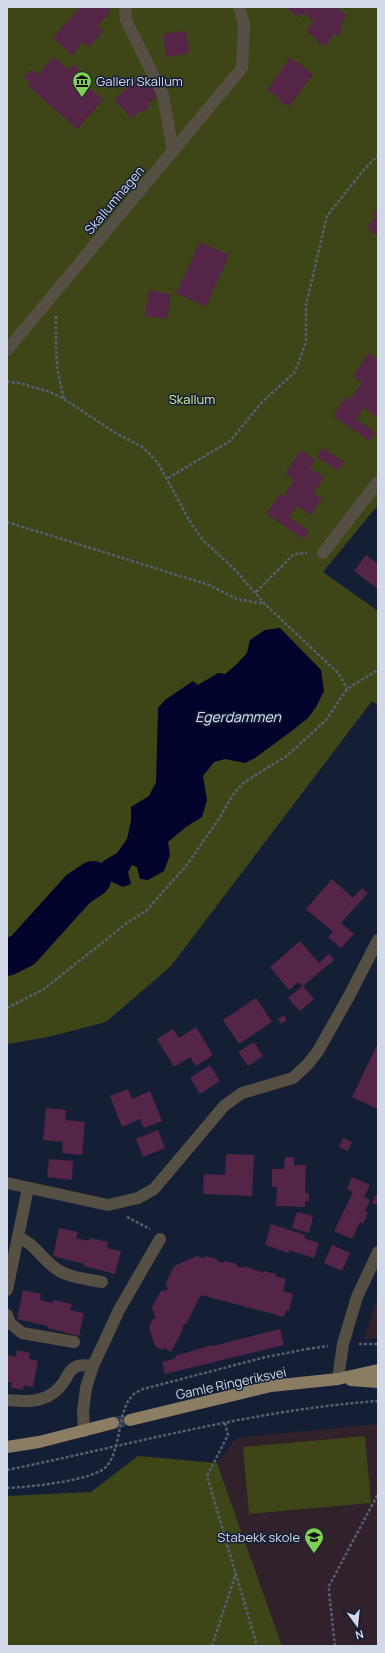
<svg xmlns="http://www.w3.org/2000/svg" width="385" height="1653" viewBox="0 0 385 1653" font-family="Manrope,sans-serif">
	<rect width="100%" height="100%" fill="#141f36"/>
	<path fill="#31212b" d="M 378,1298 L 378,1338 L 364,1339 L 371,1317 Z
		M 378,1424 L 378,1646 L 282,1646 L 217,1463 L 236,1438 Z"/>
	<path fill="#3e4618" d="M 7,7 L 378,7 L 378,505 L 323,572 L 378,611 L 378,705 L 372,701 L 171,966 L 106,1022 L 48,1037 L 7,1044 Z
		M 365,1436 L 371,1503 L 249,1514 L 243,1447 Z
		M 138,1456 L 217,1463 L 282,1646 L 7,1646 L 7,1496 L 91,1492 Z"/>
	<path fill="#00032c" d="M 280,628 L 321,670 L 324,691 L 316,707 L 308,718 L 293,730 L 255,758 L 245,763 L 225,759 L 214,762 L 203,776 L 207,800 L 202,817 L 186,827 L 168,842 L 170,855 L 164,871 L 148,880 L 140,879 L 137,867 L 132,865 L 128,872 L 131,884 L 123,887 L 108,880 L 95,882 L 89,875 L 105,860 L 117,853 L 127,839 L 131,821 L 131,807 L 149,796 L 156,782 L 158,708 L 165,700 L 193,681 L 198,685 L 218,673 L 225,674 L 236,665 L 247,653 L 250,640 L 265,630 Z"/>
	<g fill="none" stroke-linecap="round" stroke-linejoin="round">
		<path stroke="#00032c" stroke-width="36" d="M 7,958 L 23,950 L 78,889 L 93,879"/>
	</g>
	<path fill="#542546" d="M 80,7 L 112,7 L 107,14 L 108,15 L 97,26 L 103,31 L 89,47 L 83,42 L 72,55 L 53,38 Z
		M 285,7 L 336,7 L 347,15 L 340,26 L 343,29 L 338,36 L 334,34 L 326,45 L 324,46 L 316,41 L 317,39 L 307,32 L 314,21 L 303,13 L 300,18 Z
		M 186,31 L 190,53 L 166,57 L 163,34 Z
		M 54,57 L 69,70 L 74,64 L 79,69 L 74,75 L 103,100 L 77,129 L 28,86 L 30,83 L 24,78 L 31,69 L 37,75 Z
		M 290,57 L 313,74 L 290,106 L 286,104 L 285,105 L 280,102 L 281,100 L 267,90 Z
		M 143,75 L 160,94 L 148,104 L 150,106 L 143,112 L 141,110 L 131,119 L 114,99 Z
		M 378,209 L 378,237 L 367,227 L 376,217 L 373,215 Z
		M 200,242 L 229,255 L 206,307 L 176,293 Z
		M 149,290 L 171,294 L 167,319 L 145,316 Z
		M 369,353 L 378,360 L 378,416 L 377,417 L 364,408 L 356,419 L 376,433 L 370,441 L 333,416 L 347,396 L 350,399 L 362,383 L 353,376 Z
		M 323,448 L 344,462 L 338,471 L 317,457 Z
		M 301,450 L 315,460 L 310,468 L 324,477 L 313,493 L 322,498 L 311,515 L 297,506 L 289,517 L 309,531 L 304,539 L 266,514 L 280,494 L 283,497 L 294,480 L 285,474 Z
		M 366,555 L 378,564 L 378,589 L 354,571 Z
		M 332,879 L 353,898 L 362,888 L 368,893 L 341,923 L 354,934 L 341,948 L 328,937 L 333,932 L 306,909 Z
		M 300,941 L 319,963 L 329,954 L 334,960 L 303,986 L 314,999 L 300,1011 L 288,998 L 302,986 L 298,982 L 289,990 L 270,967 Z
		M 256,998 L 272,1022 L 239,1044 L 223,1020 Z
		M 284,1015 L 287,1020 L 281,1024 L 278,1019 Z
		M 196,1027 L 213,1055 L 196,1066 L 190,1057 L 174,1067 L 157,1039 L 173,1029 L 179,1038 Z
		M 254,1042 L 263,1056 L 248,1066 L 238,1052 Z
		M 377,1045 L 378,1046 L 378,1109 L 352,1097 Z
		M 210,1065 L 220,1081 L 200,1094 L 190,1078 Z
		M 128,1089 L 132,1099 L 150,1091 L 162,1121 L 144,1128 L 140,1119 L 122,1127 L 110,1096 Z
		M 46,1108 L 66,1110 L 65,1120 L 85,1122 L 82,1155 L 62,1153 L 63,1142 L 43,1140 Z
		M 158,1130 L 165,1148 L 143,1157 L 136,1139 Z
		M 343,1138 L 352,1142 L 348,1151 L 339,1147 Z
		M 226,1154 L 254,1155 L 252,1196 L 203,1194 L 204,1174 L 225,1175 Z
		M 285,1157 L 294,1157 L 294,1165 L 306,1165 L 305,1190 L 306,1193 L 309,1194 L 309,1201 L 305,1201 L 305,1207 L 276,1206 L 277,1187 L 272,1187 L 272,1169 L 284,1169 Z
		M 49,1159 L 73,1161 L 72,1180 L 47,1177 Z
		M 352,1177 L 370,1185 L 364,1197 L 370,1200 L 365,1211 L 368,1212 L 363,1224 L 360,1222 L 352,1239 L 334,1231 L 353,1192 L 347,1189 Z
		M 376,1195 L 378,1196 L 378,1205 L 372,1203 Z
		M 297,1212 L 313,1216 L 309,1233 L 292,1228 Z
		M 271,1224 L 305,1235 L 304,1238 L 319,1243 L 314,1258 L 289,1250 L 289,1253 L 265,1245 Z
		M 59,1228 L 78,1232 L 76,1238 L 89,1241 L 90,1238 L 108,1242 L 107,1248 L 121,1251 L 115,1274 L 84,1266 L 84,1264 L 53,1256 Z
		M 332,1245 L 350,1253 L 342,1271 L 324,1263 Z
		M 197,1256 L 204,1259 L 205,1256 L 217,1259 L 217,1261 L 224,1263 L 225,1261 L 237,1264 L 236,1266 L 243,1268 L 244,1266 L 264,1273 L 264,1271 L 276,1274 L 275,1276 L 286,1279 L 283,1291 L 293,1294 L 289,1311 L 286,1310 L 284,1317 L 201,1295 L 186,1324 L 182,1326 L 183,1329 L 171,1352 L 164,1348 L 162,1350 L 155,1346 L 149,1327 L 153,1319 L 156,1319 L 152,1308 L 161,1291 L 168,1290 L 166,1283 L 174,1266 Z
		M 23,1290 L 41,1294 L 40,1300 L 53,1303 L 53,1300 L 72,1304 L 70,1310 L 84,1313 L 79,1336 L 47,1328 L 48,1326 L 17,1319 Z
		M 280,1329 L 284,1345 L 165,1374 L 162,1362 L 176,1358 L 175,1356 L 212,1345 L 213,1346 Z
		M 17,1350 L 30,1353 L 29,1359 L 38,1361 L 33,1387 L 24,1385 L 23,1390 L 11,1388 L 12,1382 L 7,1382 L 7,1355 L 16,1357 Z"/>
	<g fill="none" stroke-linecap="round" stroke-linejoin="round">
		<path stroke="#303b51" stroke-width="12" stroke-dasharray="12 6" stroke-linecap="butt" d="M 113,1423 L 130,1420"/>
		<path stroke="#566074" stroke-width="2.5" stroke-dasharray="3 2" stroke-linecap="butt" d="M 56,316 C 56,348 55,368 64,398
			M 7,382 L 19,383 L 50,392 L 64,399 L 114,432 L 144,448 L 158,463 L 189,520 L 203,540 L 235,570 L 265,604 L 339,674 L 347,689
			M 168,478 L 230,441 L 262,402 L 295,372 L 306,342 L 306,305 L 327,216 L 362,172 L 378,155
			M 7,522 L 209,585 L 237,599 L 265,604
			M 256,592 L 294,554 L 307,553
			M 7,1008 L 44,989 L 127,923 L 146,911 L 186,866 L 219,819 L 232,796 L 243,783 L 288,755 L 326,720 L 347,689 L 378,670
			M 127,1217 L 150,1229
			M 359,1344 L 378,1344
			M 307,1349 L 328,1346
			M 225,1423 L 228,1435 L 207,1476 L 257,1646
			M 7,1470 C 130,1445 252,1410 378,1401
			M 212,1646 L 236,1573
			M 335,1646 L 329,1592 L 329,1586 L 378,1494"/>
		<path stroke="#564f43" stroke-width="12" d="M 125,7 L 126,20 L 163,95 L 173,152
			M 7,350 L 242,68 L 244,24 L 239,7
			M 323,553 L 378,482
			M 7,1183 L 108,1205 L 138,1198 L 154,1189 L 224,1106 L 242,1093 L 293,1078 L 308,1064 L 318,1051 L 348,998 L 378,940
			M 18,1237 C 34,1243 41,1258 55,1268 C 68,1278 87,1279 102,1282
			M 7,1290 L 28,1188
			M 7,1315 L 10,1323 L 22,1333 L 74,1342
			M 338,1379 L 343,1344 L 357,1297 L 378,1252
			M 7,1400 C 25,1402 44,1403 58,1389 C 72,1375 66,1362 93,1366
			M 84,1431 L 83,1411 L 86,1388 L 93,1366 L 119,1310 L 160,1239"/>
		<path stroke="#8b7d64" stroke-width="12" d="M 351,1380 L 378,1382
			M 130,1420 L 271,1386 L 338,1379 L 378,1370
			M 7,1447 L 39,1442 L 113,1423"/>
		<path stroke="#566074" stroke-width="2.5" stroke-dasharray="3 2" stroke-linecap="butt" d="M 7,1488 C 28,1487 94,1481 107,1466 C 122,1447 117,1410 133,1395 C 135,1392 140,1391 143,1389 L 266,1357 L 307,1349"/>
	</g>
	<defs>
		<g id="museum-pin" transform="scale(1)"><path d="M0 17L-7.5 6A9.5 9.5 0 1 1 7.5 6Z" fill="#7fd052" stroke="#141f36"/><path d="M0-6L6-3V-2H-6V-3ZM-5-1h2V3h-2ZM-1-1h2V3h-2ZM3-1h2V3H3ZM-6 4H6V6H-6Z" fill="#111"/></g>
		<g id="school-pin" transform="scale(1)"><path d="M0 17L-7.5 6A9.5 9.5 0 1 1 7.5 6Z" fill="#7fd052" stroke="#141f36"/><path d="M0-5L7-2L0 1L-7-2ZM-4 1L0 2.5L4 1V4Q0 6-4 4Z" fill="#111"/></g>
	</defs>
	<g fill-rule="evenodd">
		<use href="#museum-pin" x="82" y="81"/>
		<use href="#school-pin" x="314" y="1537"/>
	</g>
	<g text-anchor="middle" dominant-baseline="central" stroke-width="3" stroke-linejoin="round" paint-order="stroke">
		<g font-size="13" fill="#d2daea" stroke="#141f36" text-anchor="start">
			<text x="96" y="81">Galleri Skallum</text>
			<text x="300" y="1537" text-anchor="end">Stabekk skole</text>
		</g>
		<g font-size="13" fill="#d2daea" stroke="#141f36">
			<text transform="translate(114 200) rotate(-50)">Skallumhagen</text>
			<text transform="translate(231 1383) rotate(-12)">Gamle Ringeriksvei</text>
		</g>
		<g font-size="13" fill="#ddef96" stroke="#141f36">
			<text x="192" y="399">Skallum</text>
		</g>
		<g font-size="14" font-style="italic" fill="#dbe3f2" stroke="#141f36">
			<text x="238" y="716">Egerdammen</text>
		</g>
	</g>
	<rect width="385" height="1653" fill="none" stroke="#d2daea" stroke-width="16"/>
	<g transform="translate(357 1625) rotate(165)" stroke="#141f36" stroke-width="3" paint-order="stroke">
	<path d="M0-3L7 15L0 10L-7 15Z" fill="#d2daea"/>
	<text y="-6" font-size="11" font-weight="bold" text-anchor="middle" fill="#d2daea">N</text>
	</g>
</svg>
